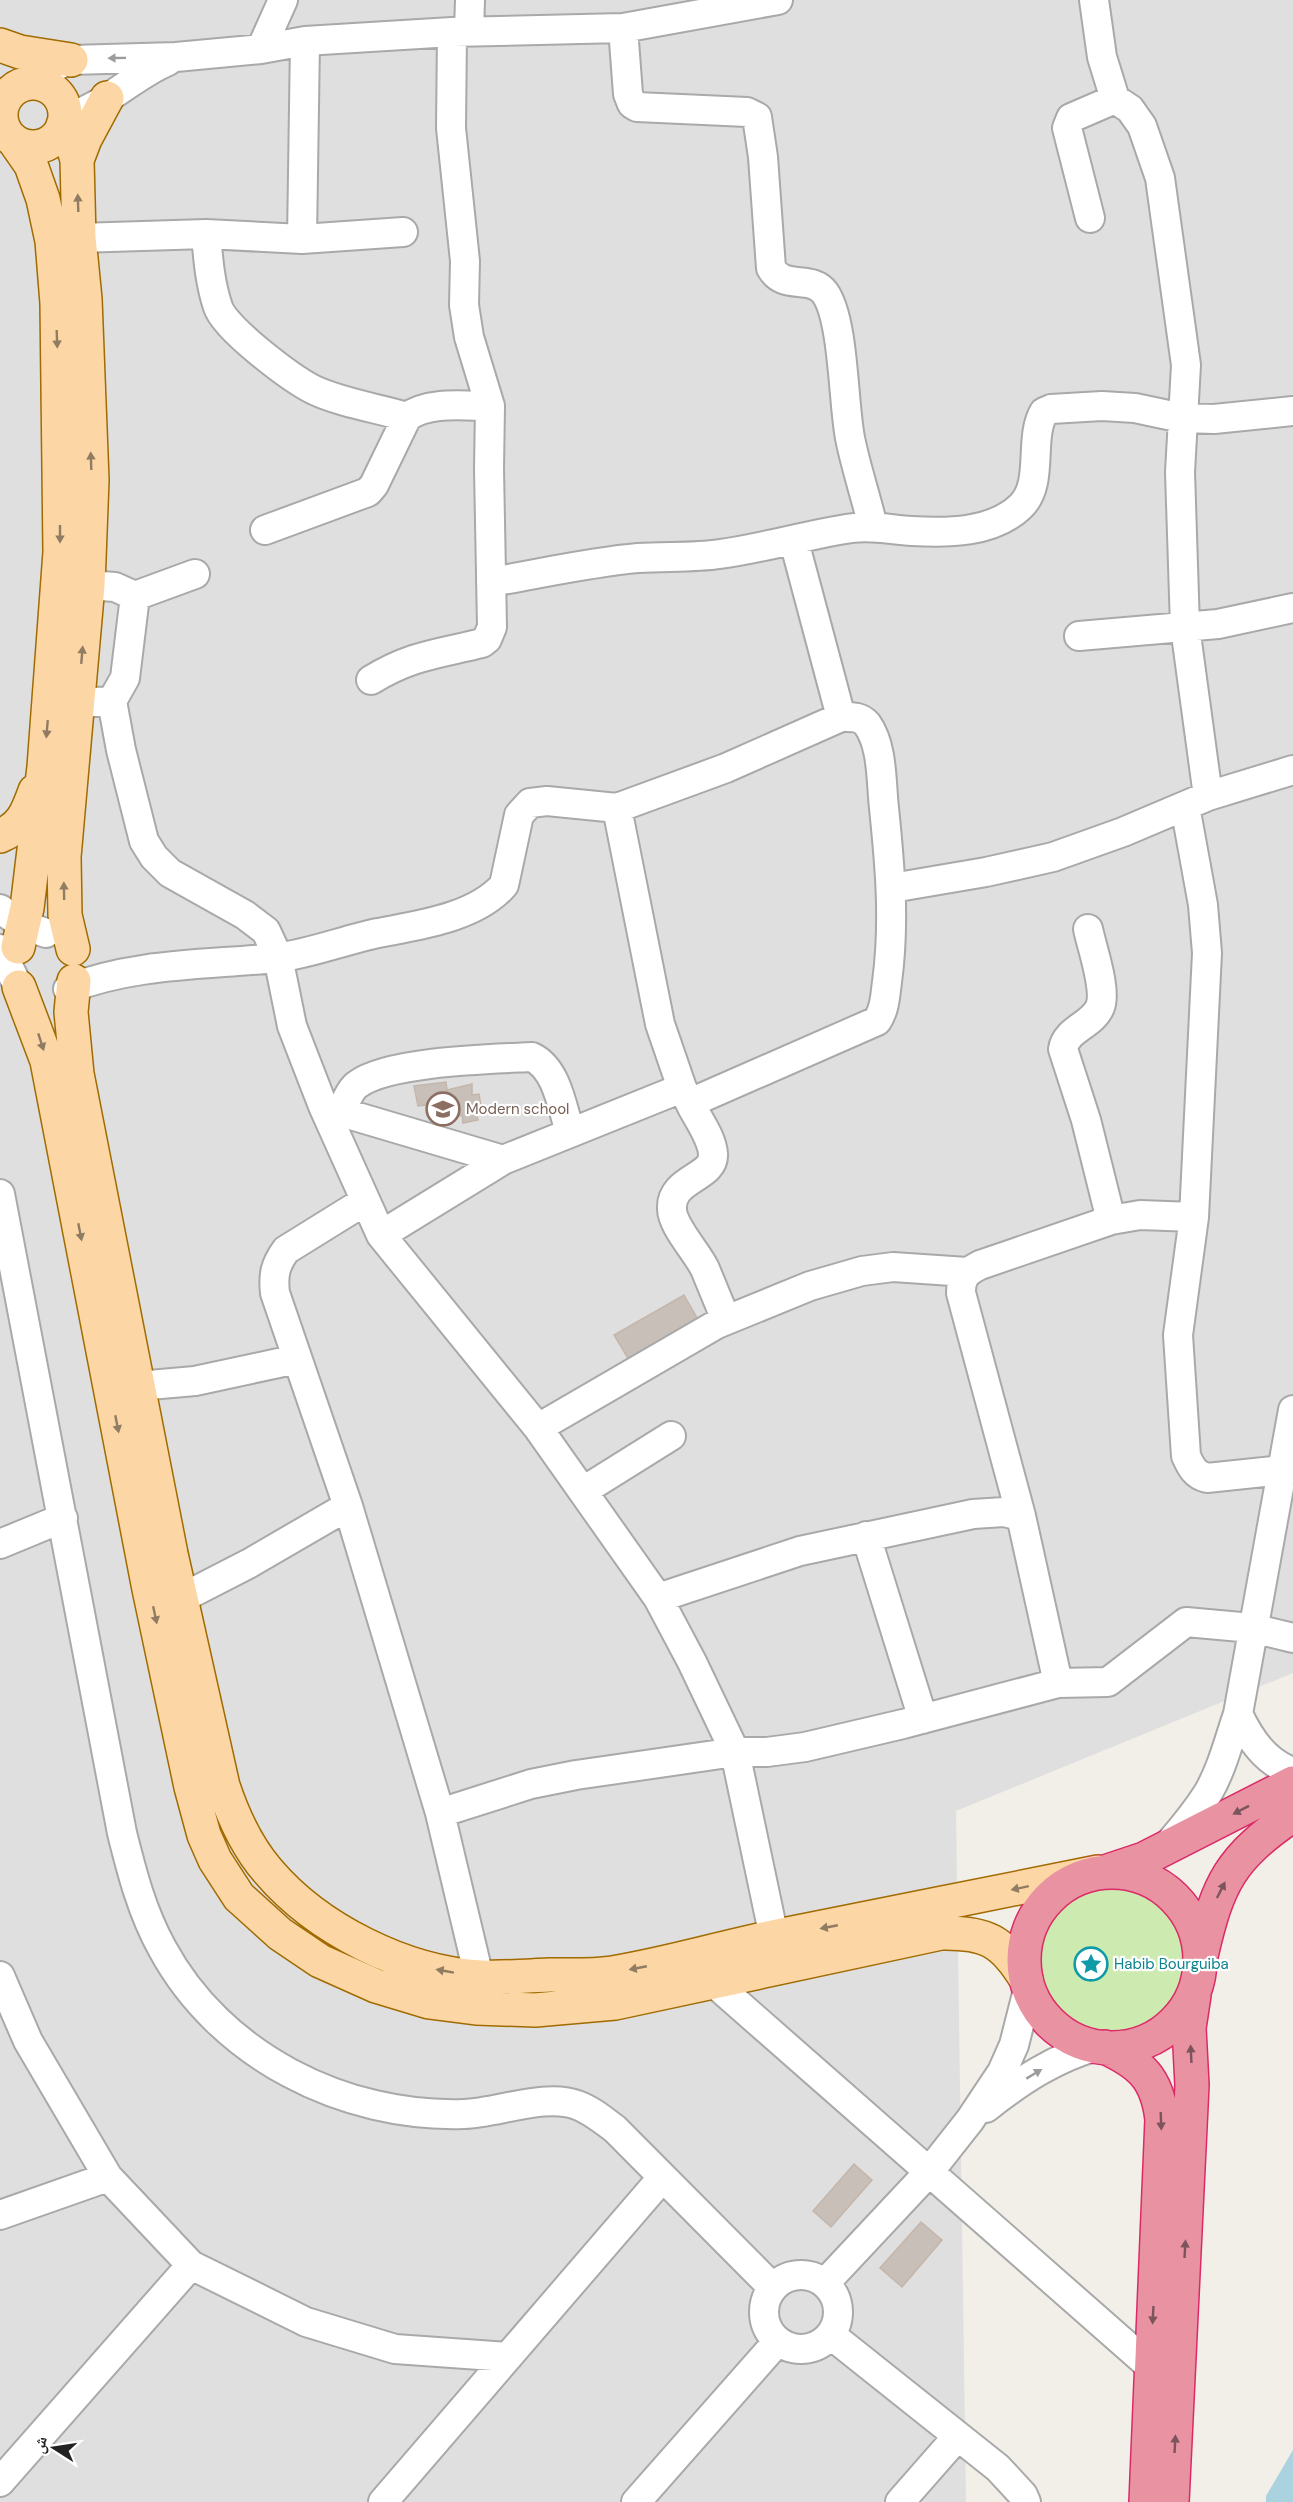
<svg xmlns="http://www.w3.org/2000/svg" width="1293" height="2502" viewBox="0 0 1293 2502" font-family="'DM Sans','Noto Naskh Arabic',sans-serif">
	<rect width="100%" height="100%" fill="#f2efe9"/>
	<path fill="#e0dfdf" d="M 0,0 L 1293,0 L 1293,1673 L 956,1811 L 966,2502 L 0,2502 Z"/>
	<path fill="#cdebb0" d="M1038 1960a74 74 0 1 1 148 0a74 74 0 1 1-148 0Z"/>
	<path fill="#aad3df" d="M 1293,2450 L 1293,2502 L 1266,2502 L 1266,2496 Z"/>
	<path fill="#c7bfb8" stroke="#c4b6ab" stroke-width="1.5" d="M 446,1082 L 447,1090 L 472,1084 L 472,1095 L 479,1094 L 481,1106 L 475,1108 L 478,1120 L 463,1123 L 462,1115 L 453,1118 L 436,1112 L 435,1104 L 418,1106 L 414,1086 Z
		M 684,1295 L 700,1323 L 629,1360 L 614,1335 Z
		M 854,2164 L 872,2180 L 831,2227 L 813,2211 Z
		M 921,2222 L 942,2240 L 902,2287 L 880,2268 Z"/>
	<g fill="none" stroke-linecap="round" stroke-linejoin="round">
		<g stroke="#a9a9a9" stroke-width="32">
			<path id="minor" d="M 1094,0 L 1102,57 L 1115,99 L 1130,109 L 1142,126 L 1160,178 L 1186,365 L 1180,472 L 1185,627 L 1208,796
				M 623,28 L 628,94 L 632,104 L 637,107 L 747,112 L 757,117 L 763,157 L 771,268 C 784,291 811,274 825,293 C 844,320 843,402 850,438 C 856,468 866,497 873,527
				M 469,31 L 470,0
				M 261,49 L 283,0
				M 35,83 C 46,71 56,64 71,60 L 176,57 L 261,49 L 305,41 L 452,32 L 623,28 L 778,0
				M 65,118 C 104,108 132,76 168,61
				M 1090,218 L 1067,128 L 1071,118 L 1115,99
				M 206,234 L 302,239 L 403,232
				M 79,238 L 206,234 C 208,258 210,284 218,307 C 225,329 292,379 314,390 C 342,403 377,408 407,417
				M 302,239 L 305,41
				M 265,530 L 368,492 L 374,485 L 407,417 C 429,401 464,406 490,406
				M 491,582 C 538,574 591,562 638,558 C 665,556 693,558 720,554 C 765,548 809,534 853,528 C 873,525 892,530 912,531 C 948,533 992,533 1020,507 C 1045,484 1028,439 1044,412 L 1051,409 L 1102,406 L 1135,408 L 1182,418 L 1214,419 L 1293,411
				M 88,585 L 115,587 L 135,596 L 125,678 L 112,701
				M 135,596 L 195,574
				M 1079,636 L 1218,624 L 1293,608
				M 371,680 C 412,655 438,654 482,643 L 487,639 L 492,627 L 489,469 L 490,406 L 469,337 L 464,305 L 465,261 L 451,128 L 452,32
				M 78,703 L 112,701 L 121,750 L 144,841 L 154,857 L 170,873 L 245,915 L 266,931 L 278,957 L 292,1026 L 323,1106 L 381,1235 L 538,1428 L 658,1598 L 692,1662 L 735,1752 L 774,1937
				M 1185,806 L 1203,905 L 1207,953 L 1194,1217 L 1178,1335 L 1186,1456 C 1191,1467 1195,1475 1207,1478 L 1293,1469
				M 617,808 L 660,1024 L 682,1088
				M 892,888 L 986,872 L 1053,857 L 1123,832 L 1208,796 L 1293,770
				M 0,909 L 23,925 L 46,933
				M 1088,929 C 1092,948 1107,990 1100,1007 C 1093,1025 1066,1029 1063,1049 L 1086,1120 L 1111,1220
				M 0,949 L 14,978
				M 68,989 C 134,963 206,965 275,958 C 310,954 344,940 378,933 C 419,925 475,918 504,885 L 519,815 L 530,803 L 547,801 L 617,808 L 726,768 L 841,717 L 794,541
				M 690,1103 C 697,1118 712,1137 713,1154 C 715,1178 670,1178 672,1209 C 672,1226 697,1252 705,1269 C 712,1286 719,1303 726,1320
				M 324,1107 L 503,1160
				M 341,1111 C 346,1102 350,1089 358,1084 C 389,1061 492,1059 532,1057 C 557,1069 562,1107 570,1132
				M 0,1194 L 122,1833 C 132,1873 142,1912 162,1948 C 220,2056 344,2118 464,2114 C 497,2113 546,2093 577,2105 C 591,2110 603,2120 615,2129 L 773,2288
				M 365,1201 L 286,1250 C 275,1265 273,1275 275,1293 L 348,1506 L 440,1813 L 479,1977
				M 381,1235 L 503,1160 L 682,1088 L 690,1103 L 877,1021 C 885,1009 885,996 887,982 C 895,923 890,866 884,808 C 881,782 883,746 867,724 C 860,716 851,717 841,717
				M 138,1386 L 195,1381 L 297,1359
				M 538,1428 L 717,1324 L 810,1286 L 862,1271 L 893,1267 L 967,1272
				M 583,1491 L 671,1436
				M 866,1536 L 923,1719
				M 0,1544 L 63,1518
				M 658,1598 L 800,1551 L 973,1514 L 1004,1512 L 1021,1516
				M 180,1599 L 250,1563 L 348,1506
				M 1058,1683 L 1021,1516 L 961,1293 C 961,1277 966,1272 980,1265 L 1111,1220 L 1140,1215 L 1194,1217
				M 1238,1714 C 1250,1739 1265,1762 1293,1772
				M 440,1813 L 531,1784 L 576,1775 L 735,1752 L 767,1752 L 805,1747 L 903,1724 L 1058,1683 L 1108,1682 L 1186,1622 L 1252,1628 L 1293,1638
				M 1167,1846 C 1182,1829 1196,1812 1208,1793 C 1222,1769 1229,1740 1238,1714 L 1293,1410
				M 0,1976 L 28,2041 L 108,2177 L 191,2265 L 306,2322 L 395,2349 L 508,2357
				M 712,1981 L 1150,2366
				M 986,2108 C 1020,2081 1056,2057 1098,2046
				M 0,2215 L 108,2177
				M764 2312a37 37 0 1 1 74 0a37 37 0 1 1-74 0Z
				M 825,2283 L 929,2172 L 970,2120 L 1002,2072 L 1014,2045 L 1029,1986
				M 831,2335 L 998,2468 L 1023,2495 L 1026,2502
				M 0,2482 L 191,2265
				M 383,2502 L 662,2178
				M 636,2502 L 778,2341
				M 900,2502 L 957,2437"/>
		</g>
		<g stroke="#a06b00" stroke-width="36">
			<path id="major" d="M 0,45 L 20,52 L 71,60
				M1 115a32 32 0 1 1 64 0a32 32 0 1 1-64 0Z
				M 63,125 L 70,135 L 77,160 L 79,238 L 85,299 L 92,480 L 88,585 L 64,857 L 65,915 L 73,949
				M 15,142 L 31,165 L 43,199 L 52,241 L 57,303 L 60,552 L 44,767 L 27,908 L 18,947
				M 77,160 L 85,139 L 107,98
				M 0,836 C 22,827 27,813 35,791
				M 74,981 L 71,1012 L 77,1074 L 171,1554 L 223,1786 C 233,1816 247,1847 268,1871 C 317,1929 405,1973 481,1977 C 503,1978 526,1976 549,1975 C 569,1975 592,1976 612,1973 C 668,1964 723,1947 778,1936 C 885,1915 991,1893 1098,1872
				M 19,987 L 47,1061 L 149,1589 L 191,1787 L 204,1835 L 215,1860 L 239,1897 L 280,1934 L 320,1961 L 376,1986 L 429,2002 L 476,2008 L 535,2010 L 615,2003 L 941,1933 C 986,1932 1003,1941 1026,1979"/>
		</g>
		<g stroke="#dc2a67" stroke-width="36">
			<path id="highway" d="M 1108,1871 L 1144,1859 L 1293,1783
				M1024 1960a88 88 0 1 1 176 0a88 88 0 1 1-176 0Z
				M 1201,1956 C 1218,1882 1230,1858 1293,1815
				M 1105,2047 C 1141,2064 1157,2078 1162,2119 L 1146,2502
				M 1172,2502 L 1192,2085 L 1189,2028 L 1194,1995"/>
		</g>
		<use href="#minor" stroke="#fff" stroke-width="28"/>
		<use href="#major" stroke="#fcd6a4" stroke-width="33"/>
		<use href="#highway" stroke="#e892a2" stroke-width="33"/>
	</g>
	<defs><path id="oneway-solid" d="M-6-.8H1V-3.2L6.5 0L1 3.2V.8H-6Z" transform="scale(1.5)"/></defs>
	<g fill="#9c9c9c">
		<use href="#oneway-solid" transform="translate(117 58) rotate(179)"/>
		<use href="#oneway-solid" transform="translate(1034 2074) rotate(-31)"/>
	</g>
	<g fill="#8f7c63">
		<use href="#oneway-solid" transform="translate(78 203) rotate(-92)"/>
		<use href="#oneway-solid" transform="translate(57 339) rotate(88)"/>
		<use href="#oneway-solid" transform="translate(91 461) rotate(-92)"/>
		<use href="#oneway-solid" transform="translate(60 534) rotate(90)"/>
		<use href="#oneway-solid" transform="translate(82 655) rotate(-85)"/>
		<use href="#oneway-solid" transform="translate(47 729) rotate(95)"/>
		<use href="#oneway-solid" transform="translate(64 891) rotate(-91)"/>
		<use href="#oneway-solid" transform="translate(41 1042) rotate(72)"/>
		<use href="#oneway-solid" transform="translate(80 1232) rotate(79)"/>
		<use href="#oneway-solid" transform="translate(117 1424) rotate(79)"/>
		<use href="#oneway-solid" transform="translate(155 1615) rotate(78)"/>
		<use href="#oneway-solid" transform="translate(1020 1888) rotate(168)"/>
		<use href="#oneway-solid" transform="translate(829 1927) rotate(169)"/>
		<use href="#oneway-solid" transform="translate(638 1968) rotate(169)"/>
		<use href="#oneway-solid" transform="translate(445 1971) rotate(-170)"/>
	</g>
	<g fill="#7b545c">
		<use href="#oneway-solid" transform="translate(1241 1810) rotate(153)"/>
		<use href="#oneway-solid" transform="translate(1221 1890) rotate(-63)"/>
		<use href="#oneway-solid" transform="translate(1191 2054) rotate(-93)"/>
		<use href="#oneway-solid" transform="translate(1161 2121) rotate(88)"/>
		<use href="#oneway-solid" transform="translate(1185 2249) rotate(-87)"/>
		<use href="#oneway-solid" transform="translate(1153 2315) rotate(93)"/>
		<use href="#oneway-solid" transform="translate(1175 2444) rotate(-87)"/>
	</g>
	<defs>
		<g id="school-ring" transform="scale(1.725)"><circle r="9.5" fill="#fff" stroke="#8d6e63" stroke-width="1.5"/><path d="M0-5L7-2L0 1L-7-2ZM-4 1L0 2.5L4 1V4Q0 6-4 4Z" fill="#8d6e63"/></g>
		<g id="sight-ring" transform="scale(1.725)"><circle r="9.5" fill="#fff" stroke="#0f9aa8" stroke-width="1.5"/><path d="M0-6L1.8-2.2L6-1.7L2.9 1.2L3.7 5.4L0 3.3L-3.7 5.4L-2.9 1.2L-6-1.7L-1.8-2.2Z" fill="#0f9aa8"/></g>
	</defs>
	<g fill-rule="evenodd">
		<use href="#school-ring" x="443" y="1109"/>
		<use href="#sight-ring" x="1091" y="1964"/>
	</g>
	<g text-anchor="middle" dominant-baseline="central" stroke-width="4.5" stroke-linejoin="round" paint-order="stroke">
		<g font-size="15" fill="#785e54" stroke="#fff" text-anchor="start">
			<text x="466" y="1109">Modern school</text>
		</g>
		<g font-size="15" fill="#0d838f" stroke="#fff" text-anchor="start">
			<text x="1114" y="1964">Habib Bourguiba</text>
		</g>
	</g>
	<g transform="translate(54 2448) rotate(282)" stroke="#ffffff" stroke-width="4.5" paint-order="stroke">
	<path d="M0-4.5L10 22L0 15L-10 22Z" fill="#222222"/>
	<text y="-9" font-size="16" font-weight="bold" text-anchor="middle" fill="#222222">ش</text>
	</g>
</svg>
